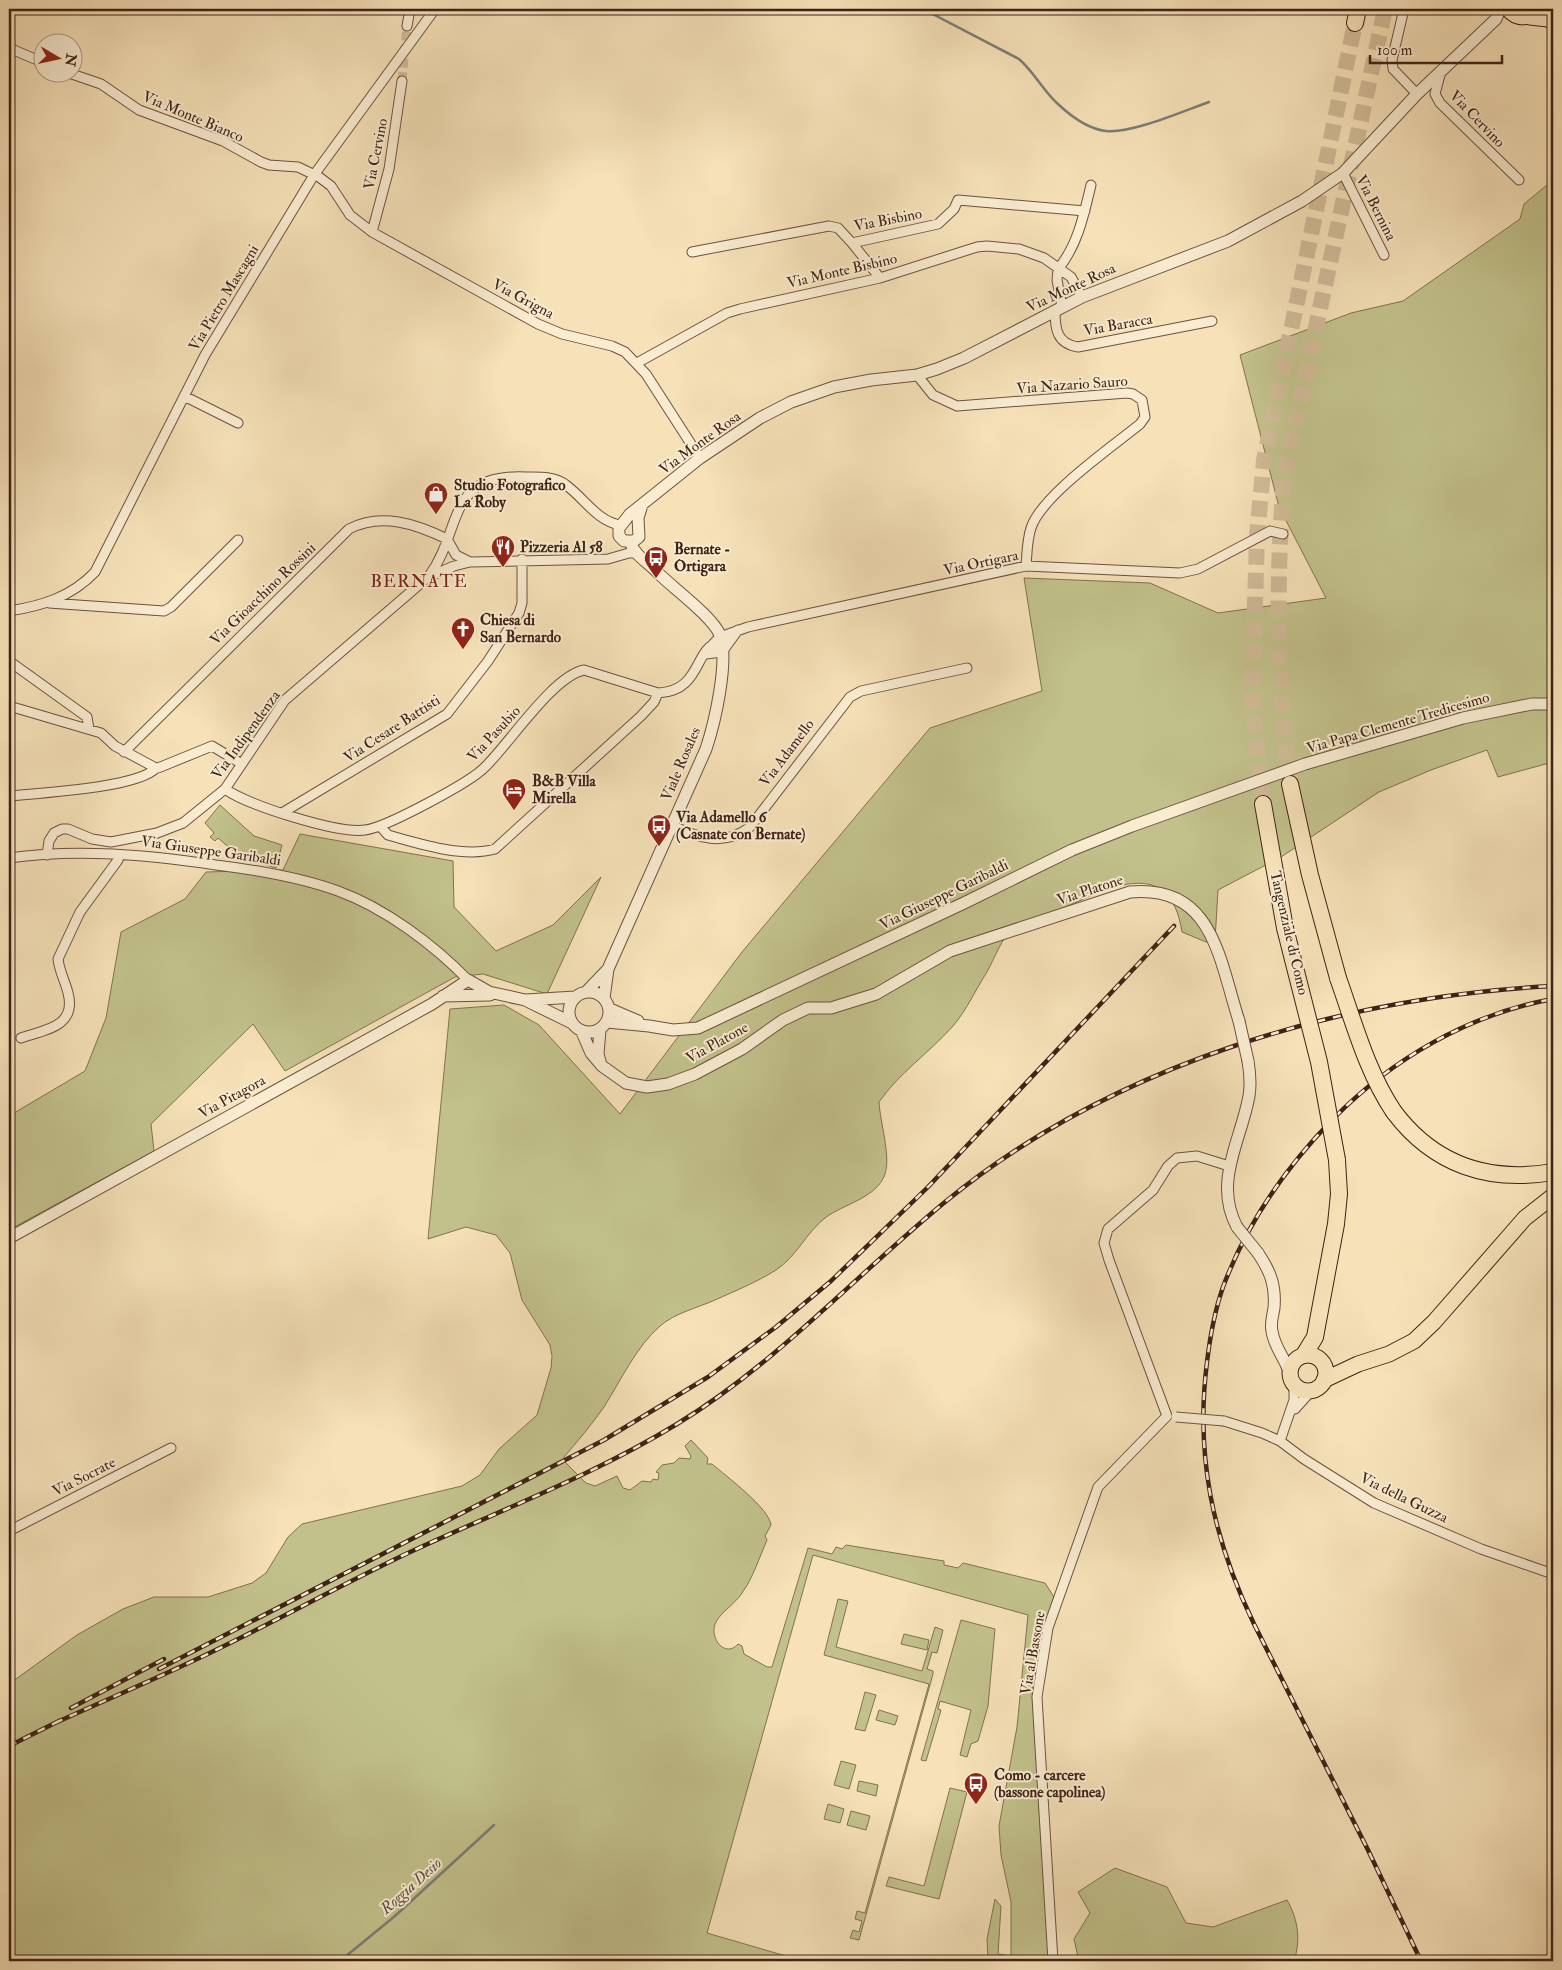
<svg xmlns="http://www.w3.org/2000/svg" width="1562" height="1970" viewBox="0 0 1562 1970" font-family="'IM FELL Double Pica',serif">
	<rect width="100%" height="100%" fill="#f6e1b8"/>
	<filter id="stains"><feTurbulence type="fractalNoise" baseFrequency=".004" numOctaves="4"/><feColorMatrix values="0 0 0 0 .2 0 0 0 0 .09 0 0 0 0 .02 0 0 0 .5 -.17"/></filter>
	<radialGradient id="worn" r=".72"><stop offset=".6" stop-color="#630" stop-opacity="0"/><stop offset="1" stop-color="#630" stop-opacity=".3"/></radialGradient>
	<path fill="#c2c18b" stroke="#807250" d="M 1553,180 L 1553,762 L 1498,777 L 1487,750 L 1431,770 L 1379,792 L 1281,857 L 1218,890 L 1215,940 L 1206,942 L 1182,932 C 1170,854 1109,888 1061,909 C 1050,913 1020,923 1012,929 C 1003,936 993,961 987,972 C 976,989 966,1011 953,1026 C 929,1053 899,1073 879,1102 C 880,1122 891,1156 885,1174 C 877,1198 843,1204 825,1218 C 806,1233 797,1256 776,1270 C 757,1282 735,1291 715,1300 C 697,1308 675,1313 660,1326 C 636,1347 621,1380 604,1407 C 592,1424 578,1441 564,1457 L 564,1461 L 586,1483 L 595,1486 L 617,1476 L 623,1488 L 630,1490 L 642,1481 L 651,1482 L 653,1479 L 658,1480 L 659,1473 L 656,1472 L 662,1465 L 674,1463 L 679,1458 L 690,1459 L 691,1456 L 685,1446 L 691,1440 L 708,1458 L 707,1464 L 712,1464 C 726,1476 769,1508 771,1525 L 765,1536 L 767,1540 C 759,1558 753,1578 742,1593 C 735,1604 721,1612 716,1622 C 708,1637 725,1659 738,1644 L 742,1646 L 744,1654 L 767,1667 L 772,1667 L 808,1548 L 832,1554 L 836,1547 L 842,1549 L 846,1545 L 944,1561 L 944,1565 L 958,1568 L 963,1563 L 1045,1583 L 1054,1597 L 1040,1638 L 1032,1690 L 1049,1961 L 988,1961 L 987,1939 L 995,1899 L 1001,1906 L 998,1954 L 1011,1956 L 1011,1902 L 1001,1855 L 999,1826 L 1017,1727 L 1028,1615 L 813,1555 L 707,1933 L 803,1961 L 9,1961 L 9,1684 L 77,1635 L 123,1609 L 154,1597 L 208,1597 L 252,1583 L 266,1573 L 288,1537 L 302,1524 L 462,1486 L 480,1475 L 499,1449 L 537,1415 L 551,1368 L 552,1356 L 550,1345 L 522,1300 L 510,1253 L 496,1235 L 466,1227 L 428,1239 L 450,1009 L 504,1005 L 539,1025 L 620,1114 L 742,952 L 930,728 L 1042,691 L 1024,578 L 1150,583 L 1218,613 L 1326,598 L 1279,507 L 1240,355 L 1351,313 L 1403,301 L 1520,219 L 1524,204 Z
		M 220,805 L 254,836 L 282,845 L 276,868 L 239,856 L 218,838 L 215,841 L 210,837 L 214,833 L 205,823 Z
		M 300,834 L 453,861 L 454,907 L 496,951 L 553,925 L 601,877 L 547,994 L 483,974 L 455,977 L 285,1071 L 253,1024 L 151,1124 L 154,1151 L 9,1230 L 9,1116 L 85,1071 L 106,1018 L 121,932 L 185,899 L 206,872 L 283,870 Z
		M 838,1599 L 848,1601 L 836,1647 L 922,1671 L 935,1627 L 943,1630 L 937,1653 L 932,1652 L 927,1669 L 933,1671 L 933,1674 L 859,1940 L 850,1938 L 853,1930 L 859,1932 L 862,1921 L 855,1919 L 857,1911 L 865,1913 L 929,1684 L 824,1655 Z
		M 961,1620 L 995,1629 L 988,1706 L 978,1741 L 971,1744 L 967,1757 L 960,1755 L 971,1710 L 940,1701 L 938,1709 L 941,1710 L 926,1761 L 921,1760 Z
		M 904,1634 L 929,1640 L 927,1650 L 901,1644 Z
		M 865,1692 L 876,1695 L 865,1731 L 855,1729 Z
		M 879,1710 L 898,1716 L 895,1725 L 876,1720 Z
		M 841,1761 L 856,1765 L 849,1789 L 834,1785 Z
		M 859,1781 L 878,1785 L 876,1796 L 857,1791 Z
		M 950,1788 L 967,1792 L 939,1899 L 886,1886 L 889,1877 L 924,1886 Z
		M 828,1804 L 844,1809 L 840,1823 L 824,1819 Z
		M 851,1811 L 870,1816 L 866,1830 L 847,1825 Z
		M 1115,1868 L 1167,1887 L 1186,1923 L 1213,1927 L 1287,1900 C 1298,1919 1301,1940 1294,1961 L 1079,1961 L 1074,1939 L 1090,1913 L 1078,1892 Z"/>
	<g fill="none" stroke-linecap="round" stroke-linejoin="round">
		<path stroke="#7a7e78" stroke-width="2.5" d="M 923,9 L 1019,59 C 1035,73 1044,92 1059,105 C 1072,117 1088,129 1106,131 C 1131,134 1183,111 1209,102
			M 340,1961 L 395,1916 L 494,1825"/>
		<path stroke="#d1bb98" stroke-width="9" stroke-dasharray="9 4.5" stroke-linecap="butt" d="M 402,81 L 407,26"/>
		<path stroke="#d1bb98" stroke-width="16" stroke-dasharray="16 8" stroke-linecap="butt" d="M 1290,784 C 1277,679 1275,576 1285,470 L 1385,9
			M 1263,804 L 1252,701 L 1257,536 L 1264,460 L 1355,23"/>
		<g stroke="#6d523e" stroke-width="11">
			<path id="minor" d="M 1404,9 L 1392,60 L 1393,69 L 1417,94
				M 407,26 L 410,9
				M 9,48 L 42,62
				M 1441,71 L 1435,94 L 1440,103 L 1519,180
				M 66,72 L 101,84 L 139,110 L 223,141 L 261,162 L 269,165 L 298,167 L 319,177 L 331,186 L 350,215 L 372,232 L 538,324 L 562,334 L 612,346 L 625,352 L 646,374 L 700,458
				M 1343,173 L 1384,255
				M 372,232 L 389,169 L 402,81
				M 852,243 L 880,278
				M 692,252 L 829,226 L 838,228 L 852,243 L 938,224 L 954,209 L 958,200 L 1085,211
				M 1058,269 C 1078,245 1084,214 1091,185
				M 1058,269 L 1057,280 L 1062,307
				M 1055,311 C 1055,329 1057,344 1078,347 L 1212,321
				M 637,363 L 727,313 L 740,309 L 880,278 L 977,247 L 987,246 L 1019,249 L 1044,258 L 1071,277 L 1082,297
				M 917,375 L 933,395 L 957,406 L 1127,393 L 1133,394 L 1142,400 L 1145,417 L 1140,424 C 1112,447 1041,496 1031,528 C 1027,540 1027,554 1026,566
				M 184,396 L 238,423
				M 447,539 L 456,555 L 470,562
				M 429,576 C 463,530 445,473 526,477 C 539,477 555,476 566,485 C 585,499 597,521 620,525
				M 49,603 L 164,611 L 171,607 L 238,540
				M 9,611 C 42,606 71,597 95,572 L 205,355 L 314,175 L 435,9
				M 713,644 L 720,637 L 748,627 L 1026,566 L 1180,573 L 1198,569 L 1270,531 L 1283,534
				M 706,654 L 722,652 L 738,630
				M 9,661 L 87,717 L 89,729
				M 9,706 L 101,733 L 115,746 L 154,767 L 158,768 L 212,746 L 242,764
				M 124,752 L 349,529 C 381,512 416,524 447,539
				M 225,789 C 247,805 338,834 365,830 C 385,828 471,782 485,767 C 509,744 553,676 584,670 L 658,693 C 702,691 694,648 718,643
				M 9,796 C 38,793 138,788 156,768
				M 282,813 L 447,714 L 488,661 L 519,613 L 522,603 L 522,559
				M 671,825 C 698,838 724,847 750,827 L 850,697 L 861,691 L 967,668
				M 380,826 L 388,835 C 419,844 464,858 495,849 L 641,716 L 654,702 L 658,693
				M 47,855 L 49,841 L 54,833 L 62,829 L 68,829 L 92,839 L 111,842 L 157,833 L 183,823 L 225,789 L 285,700 L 428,577 L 454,566 L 470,562 L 608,559 L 629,553 L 635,553
				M 9,858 C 77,848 148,855 216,865 C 257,870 299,877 338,891 C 385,908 434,945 468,980
				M 21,1038 C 44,1030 77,1027 68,993 C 65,981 59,970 58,959 L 80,912 L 118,860 L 119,855
				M 1295,1409 L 1312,1390
				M 1167,1416 L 1109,1260 L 1104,1243 L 1108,1229 L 1153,1190 L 1168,1166 L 1177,1158 L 1197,1156 L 1229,1166
				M 1224,1421 L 1262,1433 L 1280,1441 L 1304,1459 L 1374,1503 L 1481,1549 L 1553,1574
				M 1280,1441 L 1294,1400 L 1294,1385
				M 9,1531 L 171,1448
				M 1053,1961 L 1037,1697 L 1048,1628 L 1098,1487 L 1167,1416"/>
		</g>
		<g stroke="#6d523e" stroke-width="13">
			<path id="tertiary" d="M 642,505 L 638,518 L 639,537 L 634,541 L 624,541 L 619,536 L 619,528 L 630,514 L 700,458 L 760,418 L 791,402 L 834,387 L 871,380 L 917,375 L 937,369 L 964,358 L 1082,297 L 1228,241 L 1302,201 L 1343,173 L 1417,94 L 1496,19 L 1500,9
				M 587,991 L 608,969
				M569 1012a20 20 0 1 1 40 0a20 20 0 1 1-40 0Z
				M 443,996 L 490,995
				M 604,998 L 608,969 L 706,749 C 715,722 729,661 720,635 C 713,617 673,588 658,573 C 648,562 635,556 630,542
				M 526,1000 L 575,997
				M 610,1009 L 638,1021
				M 607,1022 L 649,1026 L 673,1030 L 698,1028 L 964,903 L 1072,850 L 1132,826 L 1305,764 L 1463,718 L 1532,704 L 1553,704
				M 581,1030 L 591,1053 L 602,1066 L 626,1083 L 647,1087 L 668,1084 L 695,1074 L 742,1049 L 783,1020 L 808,1008 L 831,1008 L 876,994 L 950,951 L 1130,892 C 1213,884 1219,959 1239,1021
				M 600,1030 L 598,1054 L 601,1065
				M 1237,1227 C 1213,1182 1241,1141 1249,1096 C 1251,1084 1250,1073 1248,1061
				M 9,1238 L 432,1004 L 468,980 L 489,992 L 525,1000 L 572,1023
				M 1258,1253 C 1270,1271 1276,1285 1274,1308 C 1273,1315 1270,1324 1272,1331 C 1274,1347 1285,1358 1290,1374"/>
		</g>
		<g stroke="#3f2216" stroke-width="17">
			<path id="primary" d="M 1508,9 C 1517,20 1531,19 1541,9
				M 1530,17 L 1548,19 L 1553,22
				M1290 1373a18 18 0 1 1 36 0a18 18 0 1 1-36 0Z
				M 1324,1380 L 1358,1364 L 1389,1354 L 1414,1341 L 1434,1322 L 1525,1218 L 1553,1196"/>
		</g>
		<g stroke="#3f2216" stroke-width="18">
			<path id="motorway" d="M 1355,23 L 1358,9
				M 1290,784 L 1310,875 L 1338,978
				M 1263,804 L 1285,928
				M 1394,1112 C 1434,1165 1489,1183 1553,1172
				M 1304,1355 L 1315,1337 L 1336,1224 L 1339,1194 L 1337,1160"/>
		</g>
		<use href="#minor" stroke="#f9ecd1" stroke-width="9"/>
		<use href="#tertiary" stroke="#f9ecd1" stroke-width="11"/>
		<use href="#primary" stroke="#f6e1b8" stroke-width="15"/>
		<use href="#motorway" stroke="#f6e1b8" stroke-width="16"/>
		<g stroke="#3f2216" stroke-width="4.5">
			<path id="rail" d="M 159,1669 L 604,1440 L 708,1377 L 776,1327 L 831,1281 L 928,1187 L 1174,926
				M 71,1708 L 164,1659
				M 55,1723 C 112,1697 170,1673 226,1645 C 287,1615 347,1582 408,1553 C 498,1511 592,1476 677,1424 C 777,1363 855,1276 945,1202 C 1112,1065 1340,997 1553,986
				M 9,1746 L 61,1720
				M 1421,1961 L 1368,1850 L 1254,1624 C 1213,1539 1195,1456 1207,1362 C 1210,1337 1215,1310 1223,1287 C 1247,1223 1286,1167 1333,1119 C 1392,1059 1469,1014 1553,999"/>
		</g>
		<use href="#rail" stroke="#f9ecd1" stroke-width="2.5" stroke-dasharray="8" stroke-linecap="butt"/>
		<g stroke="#6d523e" stroke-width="11" stroke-linecap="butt">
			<path id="minor-bridge" d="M 1176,1417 L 1224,1421"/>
		</g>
		<g stroke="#6d523e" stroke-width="13" stroke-linecap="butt">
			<path id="tertiary-bridge" d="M 1239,1021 L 1248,1061
				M 1237,1227 L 1258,1253"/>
		</g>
		<g stroke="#3f2216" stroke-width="18" stroke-linecap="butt">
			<path id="motorway-bridge" d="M 1285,928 L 1319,1062 L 1337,1160
				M 1338,978 C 1354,1023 1367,1072 1394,1112"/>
		</g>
		<use href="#minor-bridge" stroke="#f9ecd1" stroke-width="9"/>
		<use href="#tertiary-bridge" stroke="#f9ecd1" stroke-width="11"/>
		<use href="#motorway-bridge" stroke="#f6e1b8" stroke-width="16"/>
	</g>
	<defs>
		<g id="shop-pin" transform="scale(1.25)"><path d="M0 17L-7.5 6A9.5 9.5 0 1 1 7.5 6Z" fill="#8f2418" stroke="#f9ecd1"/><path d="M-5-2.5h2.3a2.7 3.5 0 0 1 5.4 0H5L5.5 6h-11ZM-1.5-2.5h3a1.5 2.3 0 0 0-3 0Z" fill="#fff"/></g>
		<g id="restaurant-pin" transform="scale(1.25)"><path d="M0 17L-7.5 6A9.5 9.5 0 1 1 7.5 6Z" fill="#8f2418" stroke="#f9ecd1"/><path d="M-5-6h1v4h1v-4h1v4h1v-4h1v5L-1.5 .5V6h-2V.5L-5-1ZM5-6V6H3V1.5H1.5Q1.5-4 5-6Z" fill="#fff"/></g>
		<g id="bus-pin" transform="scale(1.25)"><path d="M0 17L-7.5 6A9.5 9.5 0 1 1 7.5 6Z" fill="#8f2418" stroke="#f9ecd1"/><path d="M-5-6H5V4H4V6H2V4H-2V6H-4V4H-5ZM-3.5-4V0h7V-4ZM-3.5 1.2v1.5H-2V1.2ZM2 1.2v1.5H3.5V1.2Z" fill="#fff"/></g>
		<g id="church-pin" transform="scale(1.25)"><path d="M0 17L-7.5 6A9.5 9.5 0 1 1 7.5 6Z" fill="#8f2418" stroke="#f9ecd1"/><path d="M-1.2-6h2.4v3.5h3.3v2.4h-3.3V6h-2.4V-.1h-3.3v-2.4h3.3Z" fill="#fff"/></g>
		<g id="hotel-pin" transform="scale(1.25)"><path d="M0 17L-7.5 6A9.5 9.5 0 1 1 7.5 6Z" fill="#8f2418" stroke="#f9ecd1"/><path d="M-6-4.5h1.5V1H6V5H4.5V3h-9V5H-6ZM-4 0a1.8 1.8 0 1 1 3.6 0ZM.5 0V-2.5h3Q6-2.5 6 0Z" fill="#fff"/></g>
	</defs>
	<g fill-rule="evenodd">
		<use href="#shop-pin" x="436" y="494"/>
		<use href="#restaurant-pin" x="503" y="547"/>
		<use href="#bus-pin" x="656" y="558"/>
		<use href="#church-pin" x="463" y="629"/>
		<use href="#hotel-pin" x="514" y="790"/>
		<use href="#bus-pin" x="659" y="826"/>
		<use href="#bus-pin" x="976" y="1784"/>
	</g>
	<g text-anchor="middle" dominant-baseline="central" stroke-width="4" stroke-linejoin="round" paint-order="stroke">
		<g font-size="15" fill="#3f2216" stroke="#f9ecd1">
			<text transform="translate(193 117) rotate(23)">Via Monte Bianco</text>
			<text transform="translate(1477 119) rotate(46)">Via Cervino</text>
			<text transform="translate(376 154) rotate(-79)">Via Cervino</text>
			<text transform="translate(1376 208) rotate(63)">Via Bernina</text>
			<text transform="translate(888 220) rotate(-11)">Via Bisbino</text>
			<text transform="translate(842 271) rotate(-13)">Via Monte Bisbino</text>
			<text transform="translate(1071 288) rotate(-25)">Via Monte Rosa</text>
			<text transform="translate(224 298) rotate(-59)">Via Pietro Mascagni</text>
			<text transform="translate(523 299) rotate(28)">Via Grigna</text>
			<text transform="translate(1118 325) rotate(-10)">Via Baracca</text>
			<text transform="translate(1072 385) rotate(-4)">Via Nazario Sauro</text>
			<text transform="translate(700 443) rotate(-36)">Via Monte Rosa</text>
			<text transform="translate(981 563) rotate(-12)">Via Ortigara</text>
			<text transform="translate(263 594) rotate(-44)">Via Gioacchino Rossini</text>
			<text transform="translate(1398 723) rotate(-16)">Via Papa Clemente Tredicesimo</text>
			<text transform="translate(392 729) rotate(-33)">Via Cesare Battisti</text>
			<text transform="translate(494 734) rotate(-47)">Via Pasubio</text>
			<text transform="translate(246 735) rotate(-54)">Via Indipendenza</text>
			<text transform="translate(787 753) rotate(-53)">Via Adamello</text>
			<text transform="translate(681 764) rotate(-67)">Viale Rosales</text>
			<text transform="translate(211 851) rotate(8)">Via Giuseppe Garibaldi</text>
			<text transform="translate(1090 890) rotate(-18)">Via Platone</text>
			<text transform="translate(944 895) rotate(-26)">Via Giuseppe Garibaldi</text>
			<text transform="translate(1289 933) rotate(77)">Tangenziale di Como</text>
			<text transform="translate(717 1043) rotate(-29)">Via Platone</text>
			<text transform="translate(232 1097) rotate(-29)">Via Pitagora</text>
			<text transform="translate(84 1477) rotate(-27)">Via Socrate</text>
			<text transform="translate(1404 1498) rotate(26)">Via della Guzza</text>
			<text transform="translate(1033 1653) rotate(-80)">Via al Bassone</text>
		</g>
		<g font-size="15" font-weight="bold" fill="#3f2216" stroke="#f9ecd1" text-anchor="start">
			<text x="454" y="485">Studio Fotografico<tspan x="454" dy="17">La Roby</tspan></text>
			<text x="520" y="547">Pizzeria Al 58</text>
			<text x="674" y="549">Bernate -<tspan x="674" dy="17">Ortigara</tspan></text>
			<text x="480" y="620">Chiesa di<tspan x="480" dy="17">San Bernardo</tspan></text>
			<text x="532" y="781">B&amp;B Villa<tspan x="532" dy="17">Mirella</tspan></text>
			<text x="676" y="817">Via Adamello 6<tspan x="676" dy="17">(Casnate con Bernate)</tspan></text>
			<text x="994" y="1775">Como - carcere<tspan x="994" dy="17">(bassone capolinea)</tspan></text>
		</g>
		<g font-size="16" font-style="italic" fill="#5d5047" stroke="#f9ecd1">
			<text transform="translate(411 1886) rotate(-42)">Roggia Desio</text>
		</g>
		<g font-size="18" letter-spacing="1" fill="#7a1f14" stroke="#f9ecd1">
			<text x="419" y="581">BERNATE</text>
		</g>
	</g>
	<rect width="1562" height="1970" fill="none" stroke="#f6e1b8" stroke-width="30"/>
	<rect x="10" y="10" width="1542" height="1950" fill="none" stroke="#3f2216" stroke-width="2.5"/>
	<rect x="15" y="15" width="1532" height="1940" fill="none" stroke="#3f2216"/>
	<g transform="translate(58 58) rotate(99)"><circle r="24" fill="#f9ecd1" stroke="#af9b86"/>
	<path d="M0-4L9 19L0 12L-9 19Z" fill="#8f2418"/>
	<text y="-8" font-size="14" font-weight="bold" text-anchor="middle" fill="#3f2216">N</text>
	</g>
	<path d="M1370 55v8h132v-8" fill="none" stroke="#3f2216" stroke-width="2.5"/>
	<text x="1377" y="55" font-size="15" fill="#3f2216" stroke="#f9ecd1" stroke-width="4" paint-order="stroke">100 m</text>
	<rect width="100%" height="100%" filter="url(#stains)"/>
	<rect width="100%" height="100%" fill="url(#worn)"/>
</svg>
